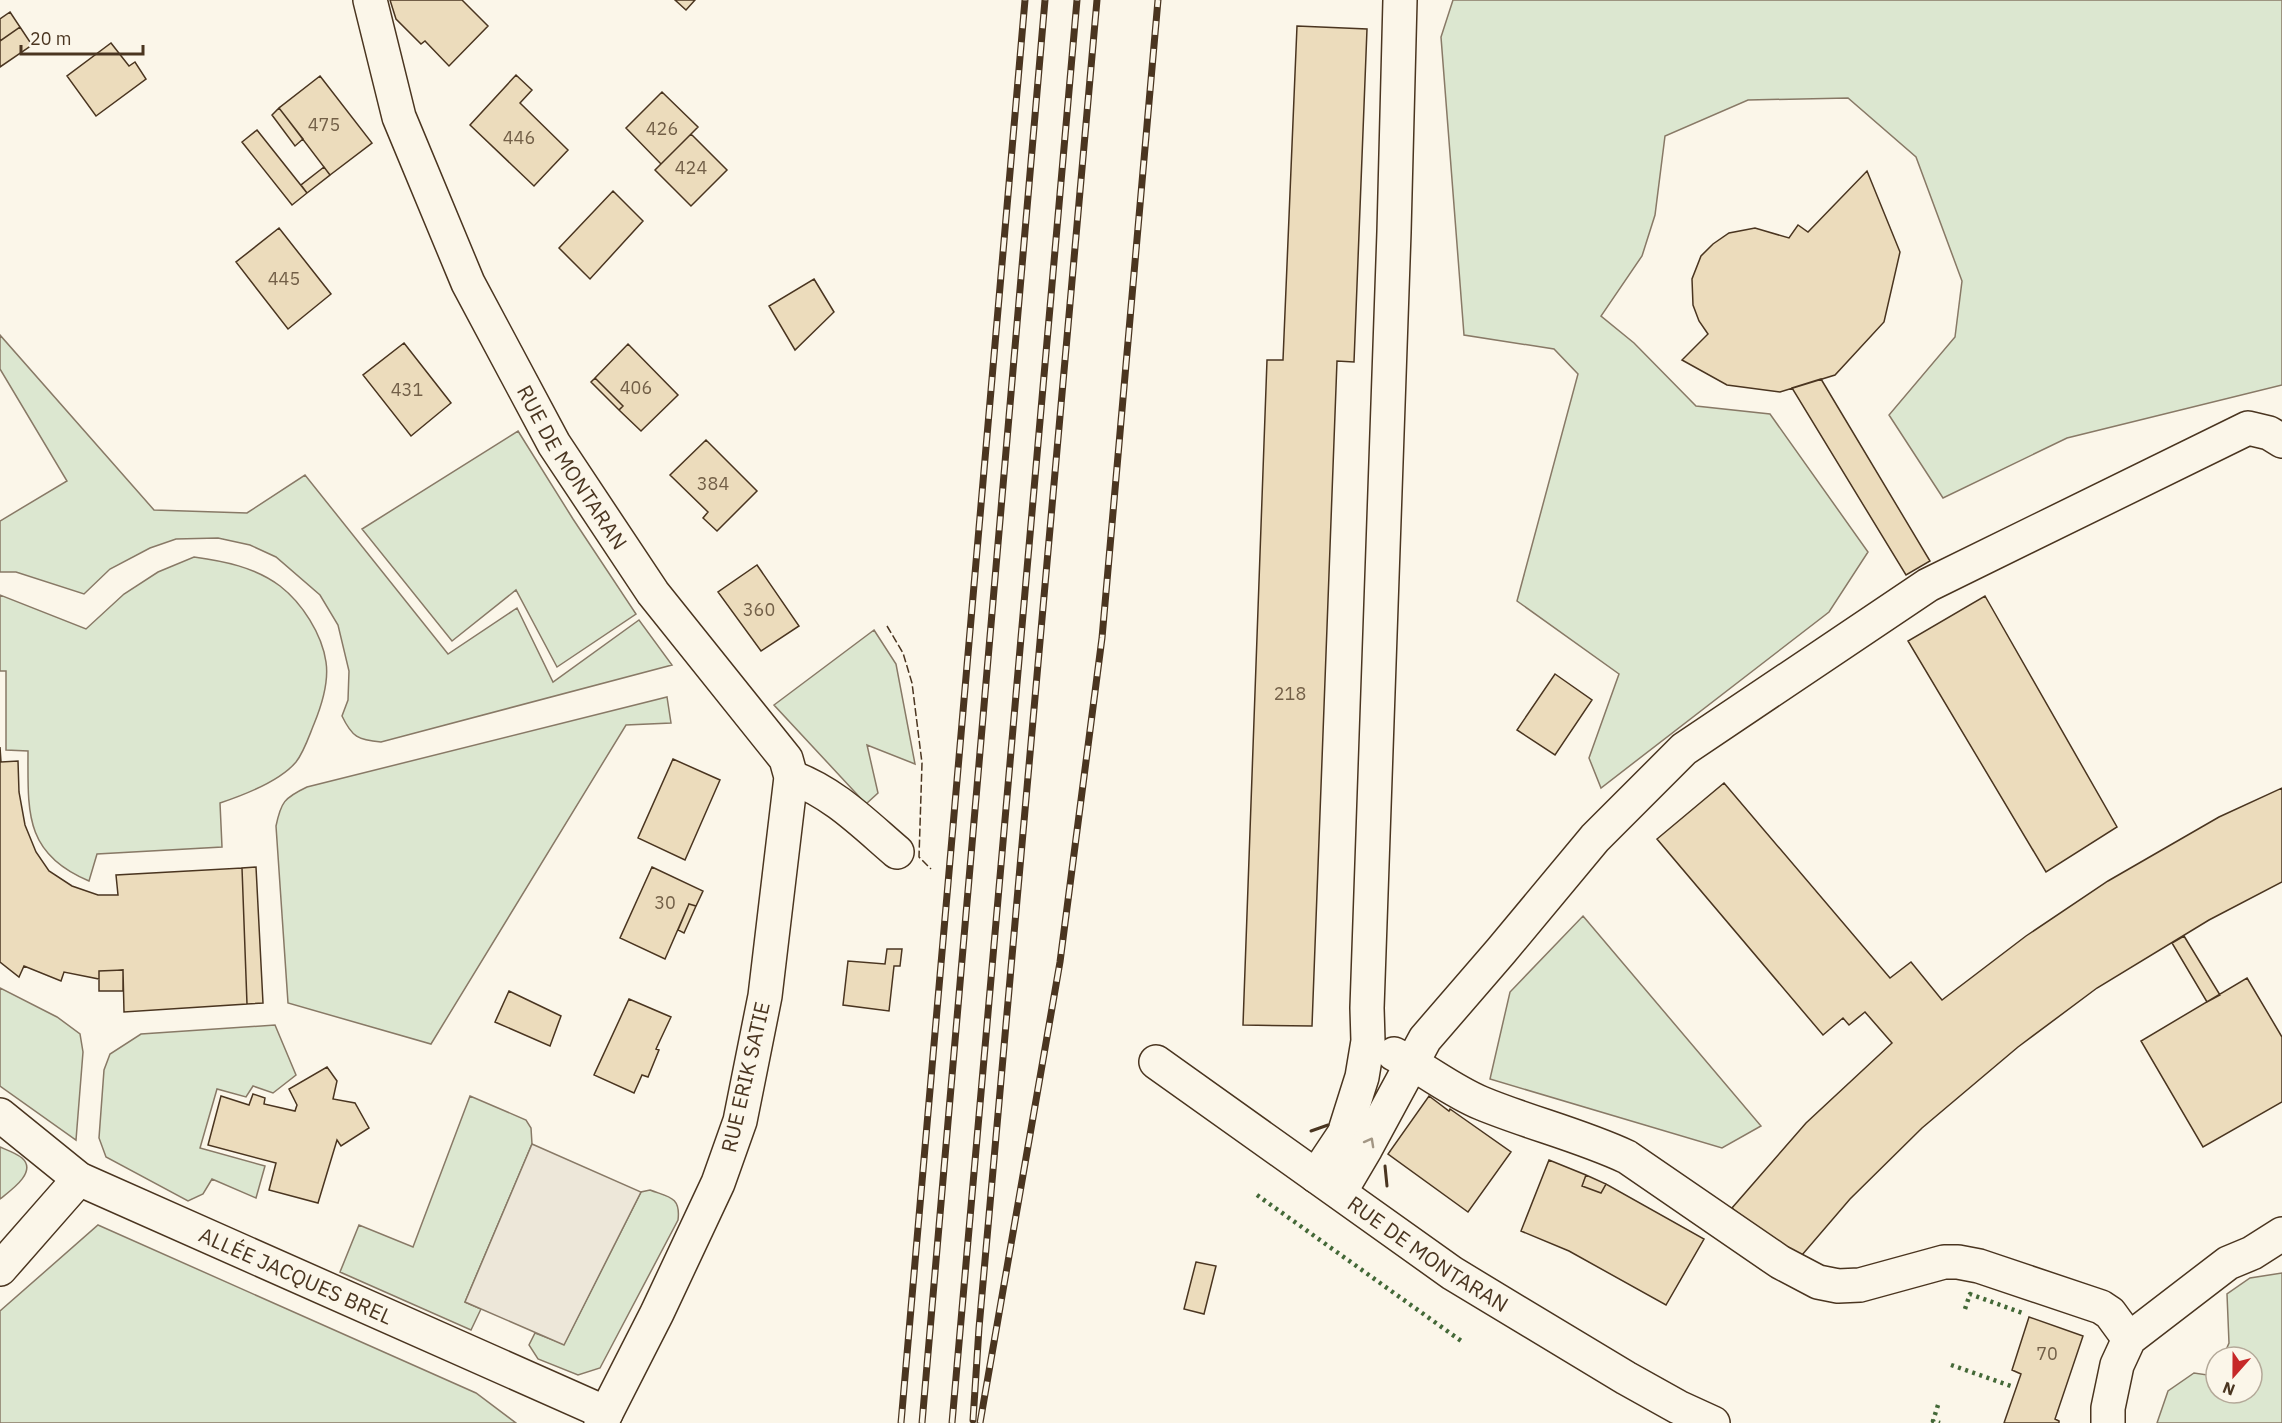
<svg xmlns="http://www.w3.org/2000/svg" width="2282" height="1423" viewBox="0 0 2282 1423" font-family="'IBM Plex Sans',sans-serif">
	<rect width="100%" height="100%" fill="#fbf6e9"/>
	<path fill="#dce7d0" stroke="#887966" stroke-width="1.5" d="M 1453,0 L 2282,0 L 2282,385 L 2067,438 L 1943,498 L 1889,415 L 1955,337 L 1962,281 L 1916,157 L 1848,98 L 1748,100 L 1665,136 L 1655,215 L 1642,256 L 1601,316 L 1634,343 L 1696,406 L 1770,414 L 1868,552 L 1829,612 L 1601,788 L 1589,758 L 1619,674 L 1517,601 L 1578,374 L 1554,349 L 1464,335 L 1441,37 Z
		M 0,335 L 154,510 L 247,513 L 305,475 L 448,654 L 517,608 L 553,682 L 639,620 L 672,665 L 381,742 C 358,740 352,737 342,716 L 348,700 L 349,671 L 338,625 L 320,595 L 276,557 L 250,545 L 218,538 L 176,539 L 150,548 L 110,569 L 84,594 L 16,572 L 0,572 L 0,521 L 67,481 L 0,369 Z
		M 518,431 L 573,519 L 636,614 L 557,667 L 516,590 L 452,641 L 362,529 Z
		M 194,557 C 223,561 255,567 280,586 C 302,603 322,634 326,662 C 329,682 321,707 314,724 C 309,736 304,752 296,762 C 280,781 244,795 220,803 L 222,847 L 97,854 L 89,881 C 24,854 28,812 28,751 L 6,750 L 6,671 L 0,671 L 0,595 L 86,629 L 124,594 L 158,572 Z
		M 874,630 L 896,664 L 915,764 L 867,745 L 878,793 L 866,804 L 774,705 Z
		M 667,697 L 671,723 L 626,725 L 431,1044 L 288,1003 L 276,826 C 281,802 284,798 307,787 Z
		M 1583,916 L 1761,1126 L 1722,1148 L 1490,1079 L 1510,992 Z
		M 0,988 L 57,1017 L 80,1034 L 83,1052 L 76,1140 L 0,1086 Z
		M 275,1025 L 296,1075 L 273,1093 L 253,1086 L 246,1097 L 217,1089 L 200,1148 L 265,1166 L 256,1198 L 212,1179 L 203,1194 L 188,1201 L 106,1157 L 99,1138 L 104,1070 L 110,1054 L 141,1034 Z
		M 470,1096 L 526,1120 L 531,1128 L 532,1144 L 465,1302 L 481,1309 L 471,1330 L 340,1272 L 359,1225 L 413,1247 Z
		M 0,1147 C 7,1150 16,1153 22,1158 C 38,1172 10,1191 0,1199 Z
		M 650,1190 C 668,1197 681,1196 678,1220 L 600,1368 L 578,1375 L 538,1359 L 529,1345 L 535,1333 L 564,1344 L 641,1192 Z
		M 98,1225 L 476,1393 L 516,1423 L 0,1423 L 0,1311 Z
		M 2282,1273 L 2282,1423 L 2157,1423 L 2168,1391 L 2194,1373 L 2214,1376 L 2216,1372 L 2216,1393 L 2252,1393 L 2252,1357 L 2223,1357 L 2229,1343 L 2227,1294 L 2250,1278 Z"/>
	<path fill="#ede7d9" stroke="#887966" stroke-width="1.5" d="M 532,1144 L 641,1192 L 564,1345 L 465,1302 Z"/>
	<path fill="#ecdcbc" stroke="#4a3520" stroke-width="1.5" d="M 390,0 L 462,0 L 488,26 L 449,66 L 425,41 L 421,44 L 396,19 Z
		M 675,0 L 695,0 L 686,10 Z
		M 10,12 L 20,27 L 0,41 L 0,19 Z
		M 1297,26 L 1367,29 L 1354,362 L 1337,361 L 1312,1026 L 1243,1025 L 1267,360 L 1283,360 Z
		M 20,27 L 32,45 L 0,67 L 0,41 Z
		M 111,43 L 129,66 L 135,62 L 146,79 L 96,116 L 67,76 Z
		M 516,75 L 532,90 L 520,103 L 568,150 L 534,186 L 470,125 Z
		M 320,76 L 372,143 L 330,175 L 279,108 Z
		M 662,92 L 698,127 L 661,164 L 626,128 Z
		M 279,108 L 303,139 L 295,146 L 272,115 Z
		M 257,130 L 307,193 L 292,205 L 242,142 Z
		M 691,134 L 727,170 L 691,206 L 655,170 Z
		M 324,167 L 330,175 L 307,193 L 301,185 Z
		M 1867,171 L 1900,252 L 1884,322 L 1835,375 L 1780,392 L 1727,385 L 1682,360 L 1708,334 L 1699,321 L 1693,305 L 1692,279 L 1701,256 L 1713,244 L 1729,233 L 1755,228 L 1789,238 L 1798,225 L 1808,232 Z
		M 613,191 L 643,221 L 590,279 L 559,248 Z
		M 279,228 L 331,294 L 288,329 L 236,262 Z
		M 814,279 L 834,312 L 795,350 L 769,306 Z
		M 404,343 L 451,403 L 411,436 L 363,375 Z
		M 628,344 L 678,395 L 641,431 L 619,410 L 623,406 L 595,378 Z
		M 595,378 L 623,406 L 619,410 L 591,382 Z
		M 1821,379 L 1930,561 L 1906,575 L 1792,388 Z
		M 706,440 L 757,491 L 717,531 L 703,518 L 708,512 L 670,475 Z
		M 757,565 L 799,626 L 761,651 L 718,592 Z
		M 1985,596 L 2117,827 L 2046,872 L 1908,641 Z
		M 1555,674 L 1592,700 L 1555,755 L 1517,730 Z
		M 0,747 L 1,762 L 18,761 L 19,792 L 25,825 L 36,852 L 49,871 L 72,886 L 98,895 L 118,895 L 116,875 L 242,868 L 247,1004 L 124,1012 L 123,970 L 99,971 L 99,979 L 64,972 L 61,981 L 24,966 L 19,977 L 0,962 Z
		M 673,759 L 720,780 L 685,860 L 638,838 Z
		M 1724,783 L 1890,978 L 1911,962 L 1942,1000 L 2026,936 L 2108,881 L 2219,817 L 2282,788 L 2282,882 L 2209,920 L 2097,988 L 2018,1047 L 1922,1128 L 1850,1199 L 1796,1262 L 1732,1208 L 1806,1123 L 1892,1043 L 1865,1012 L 1849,1025 L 1843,1018 L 1823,1035 L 1657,839 Z
		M 256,867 L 263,1003 L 247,1004 L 242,868 Z
		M 652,867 L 703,891 L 696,906 L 689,904 L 665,959 L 620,938 Z
		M 689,904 L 696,906 L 684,933 L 678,930 Z
		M 2184,936 L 2220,995 L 2207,1002 L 2172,943 Z
		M 887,949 L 902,949 L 900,966 L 894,966 L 889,1011 L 843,1005 L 848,961 L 885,964 Z
		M 123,970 L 123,991 L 99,991 L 99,971 Z
		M 2247,978 L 2282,1037 L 2282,1102 L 2203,1147 L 2141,1041 Z
		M 509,991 L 561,1016 L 550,1046 L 495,1022 Z
		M 629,999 L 671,1017 L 656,1049 L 659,1050 L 648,1077 L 642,1075 L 634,1093 L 594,1075 Z
		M 327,1067 L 337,1081 L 333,1099 L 355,1103 L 369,1128 L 341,1146 L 337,1140 L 318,1203 L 269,1190 L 276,1163 L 208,1145 L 221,1096 L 249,1105 L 253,1094 L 265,1098 L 264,1104 L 295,1111 L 297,1105 L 289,1089 Z
		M 1429,1096 L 1449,1111 L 1450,1109 L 1511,1152 L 1468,1212 L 1388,1154 Z
		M 1549,1160 L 1586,1175 L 1582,1186 L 1601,1193 L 1606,1184 L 1704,1239 L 1666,1305 L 1569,1251 L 1521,1231 Z
		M 1586,1175 L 1606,1184 L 1601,1193 L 1582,1186 Z
		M 1196,1262 L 1216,1266 L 1204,1314 L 1184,1309 Z
		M 2029,1317 L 2083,1336 L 2055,1419 L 2059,1421 L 2059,1423 L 2004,1423 L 2021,1374 L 2012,1370 Z"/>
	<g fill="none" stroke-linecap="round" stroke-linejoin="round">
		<g stroke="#4a3520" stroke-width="36">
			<g id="minor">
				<path id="s1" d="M 370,0 L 399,117 L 468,283 L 554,444 L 653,593 L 786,759 L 791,777 L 765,996 L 740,1121 L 718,1183 L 657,1313 L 601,1423"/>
				<path d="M 791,777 C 834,793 862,822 897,852"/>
				<path d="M 1394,1054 C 1424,1068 1450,1090 1481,1103 C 1529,1123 1580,1135 1627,1157 L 1780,1262 L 1818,1282 L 1838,1286 L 1860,1285 L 1944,1262 L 1958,1262 L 1979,1266 L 2101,1307 L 2110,1313 L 2129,1339"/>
				<path id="s2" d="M 1156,1062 L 1452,1273 L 1626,1378 L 1678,1407 L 1713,1423"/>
				<path id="s3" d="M 0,1115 L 79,1179 L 606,1413"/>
				<path d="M 1316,1176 L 1344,1134 L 1362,1077 L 1368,1041 L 1367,1008 L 1394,232 L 1400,0"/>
				<path d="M 1340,1192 L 1366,1148 L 1425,1039 L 1501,951 L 1595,838 L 1684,749 L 1928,585 L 2248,428 L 2269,433 L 2282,441"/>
				<path d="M 0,1269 L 79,1179"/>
				<path d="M 2108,1423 L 2108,1408 L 2117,1365 L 2129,1339 L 2228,1263 L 2252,1253 L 2282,1234"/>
			</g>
		</g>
		<use href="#minor" stroke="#fbf6e9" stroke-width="33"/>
		<g stroke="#4a3520" stroke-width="7">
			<path id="rail" d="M 973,1420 L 979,1328 L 1097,0
				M 901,1423 L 1025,0
				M 922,1423 L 1045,0
				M 952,1423 L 1077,0
				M 980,1423 L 1060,962 L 1102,638 L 1158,0"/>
		</g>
		<use href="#rail" stroke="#fbf6e9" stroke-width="4.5" stroke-dasharray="14" stroke-linecap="butt"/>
		<path stroke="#436837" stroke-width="4.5" stroke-dasharray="3 4.5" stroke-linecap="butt" d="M 1257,1195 L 1464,1343
			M 1965,1309 L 1970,1294 L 2025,1314
			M 1951,1365 L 2011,1386
			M 1938,1405 L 1933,1421 L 1940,1423"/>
		<path stroke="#4a3520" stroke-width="1.5" stroke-dasharray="8 3" stroke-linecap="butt" d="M 887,626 L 903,653 L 912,683 L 922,763 L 919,857 L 931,869"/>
		<path stroke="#4a3520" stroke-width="3" d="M 1311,1131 L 1328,1125
			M 1385,1166 L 1387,1186"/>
	</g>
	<defs><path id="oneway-chevron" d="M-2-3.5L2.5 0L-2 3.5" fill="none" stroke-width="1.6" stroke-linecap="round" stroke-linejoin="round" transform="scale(1.5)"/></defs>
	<use stroke="#a29684" href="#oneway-chevron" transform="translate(1370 1142) rotate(-61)"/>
	<g text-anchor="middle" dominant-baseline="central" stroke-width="4.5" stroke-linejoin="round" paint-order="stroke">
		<g font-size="18" fill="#725f47">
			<text x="324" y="124">475</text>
			<text x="662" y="128">426</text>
			<text x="519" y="137">446</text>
			<text x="691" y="167">424</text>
			<text x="284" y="278">445</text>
			<text x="636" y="387">406</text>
			<text x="407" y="389">431</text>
			<text x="713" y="483">384</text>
			<text x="759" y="609">360</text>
			<text x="1290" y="693">218</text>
			<text x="665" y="902">30</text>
			<text x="2047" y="1353">70</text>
		</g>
		<g font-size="21" fill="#4a3520" stroke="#fbf6e9">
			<text stroke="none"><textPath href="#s1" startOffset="512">RUE DE MONTARAN</textPath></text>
			<text transform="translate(745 1077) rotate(-77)">RUE ERIK SATIE</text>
			<text stroke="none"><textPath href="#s2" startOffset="333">RUE DE MONTARAN</textPath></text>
			<text stroke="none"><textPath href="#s3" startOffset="339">ALLÉE JACQUES BREL</textPath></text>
		</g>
	</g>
	<g transform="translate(2234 1375) rotate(201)"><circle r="28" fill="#fbf6e9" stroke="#b4a999" stroke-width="1.5"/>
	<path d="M0-4.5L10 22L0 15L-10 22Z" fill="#c62828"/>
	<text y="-9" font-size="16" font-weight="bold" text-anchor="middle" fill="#4a3520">N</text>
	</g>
	<path d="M21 45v9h122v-9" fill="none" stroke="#4a3520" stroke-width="3"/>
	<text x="30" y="45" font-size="18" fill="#4a3520" stroke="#fbf6e9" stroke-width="4.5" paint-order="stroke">20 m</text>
</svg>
